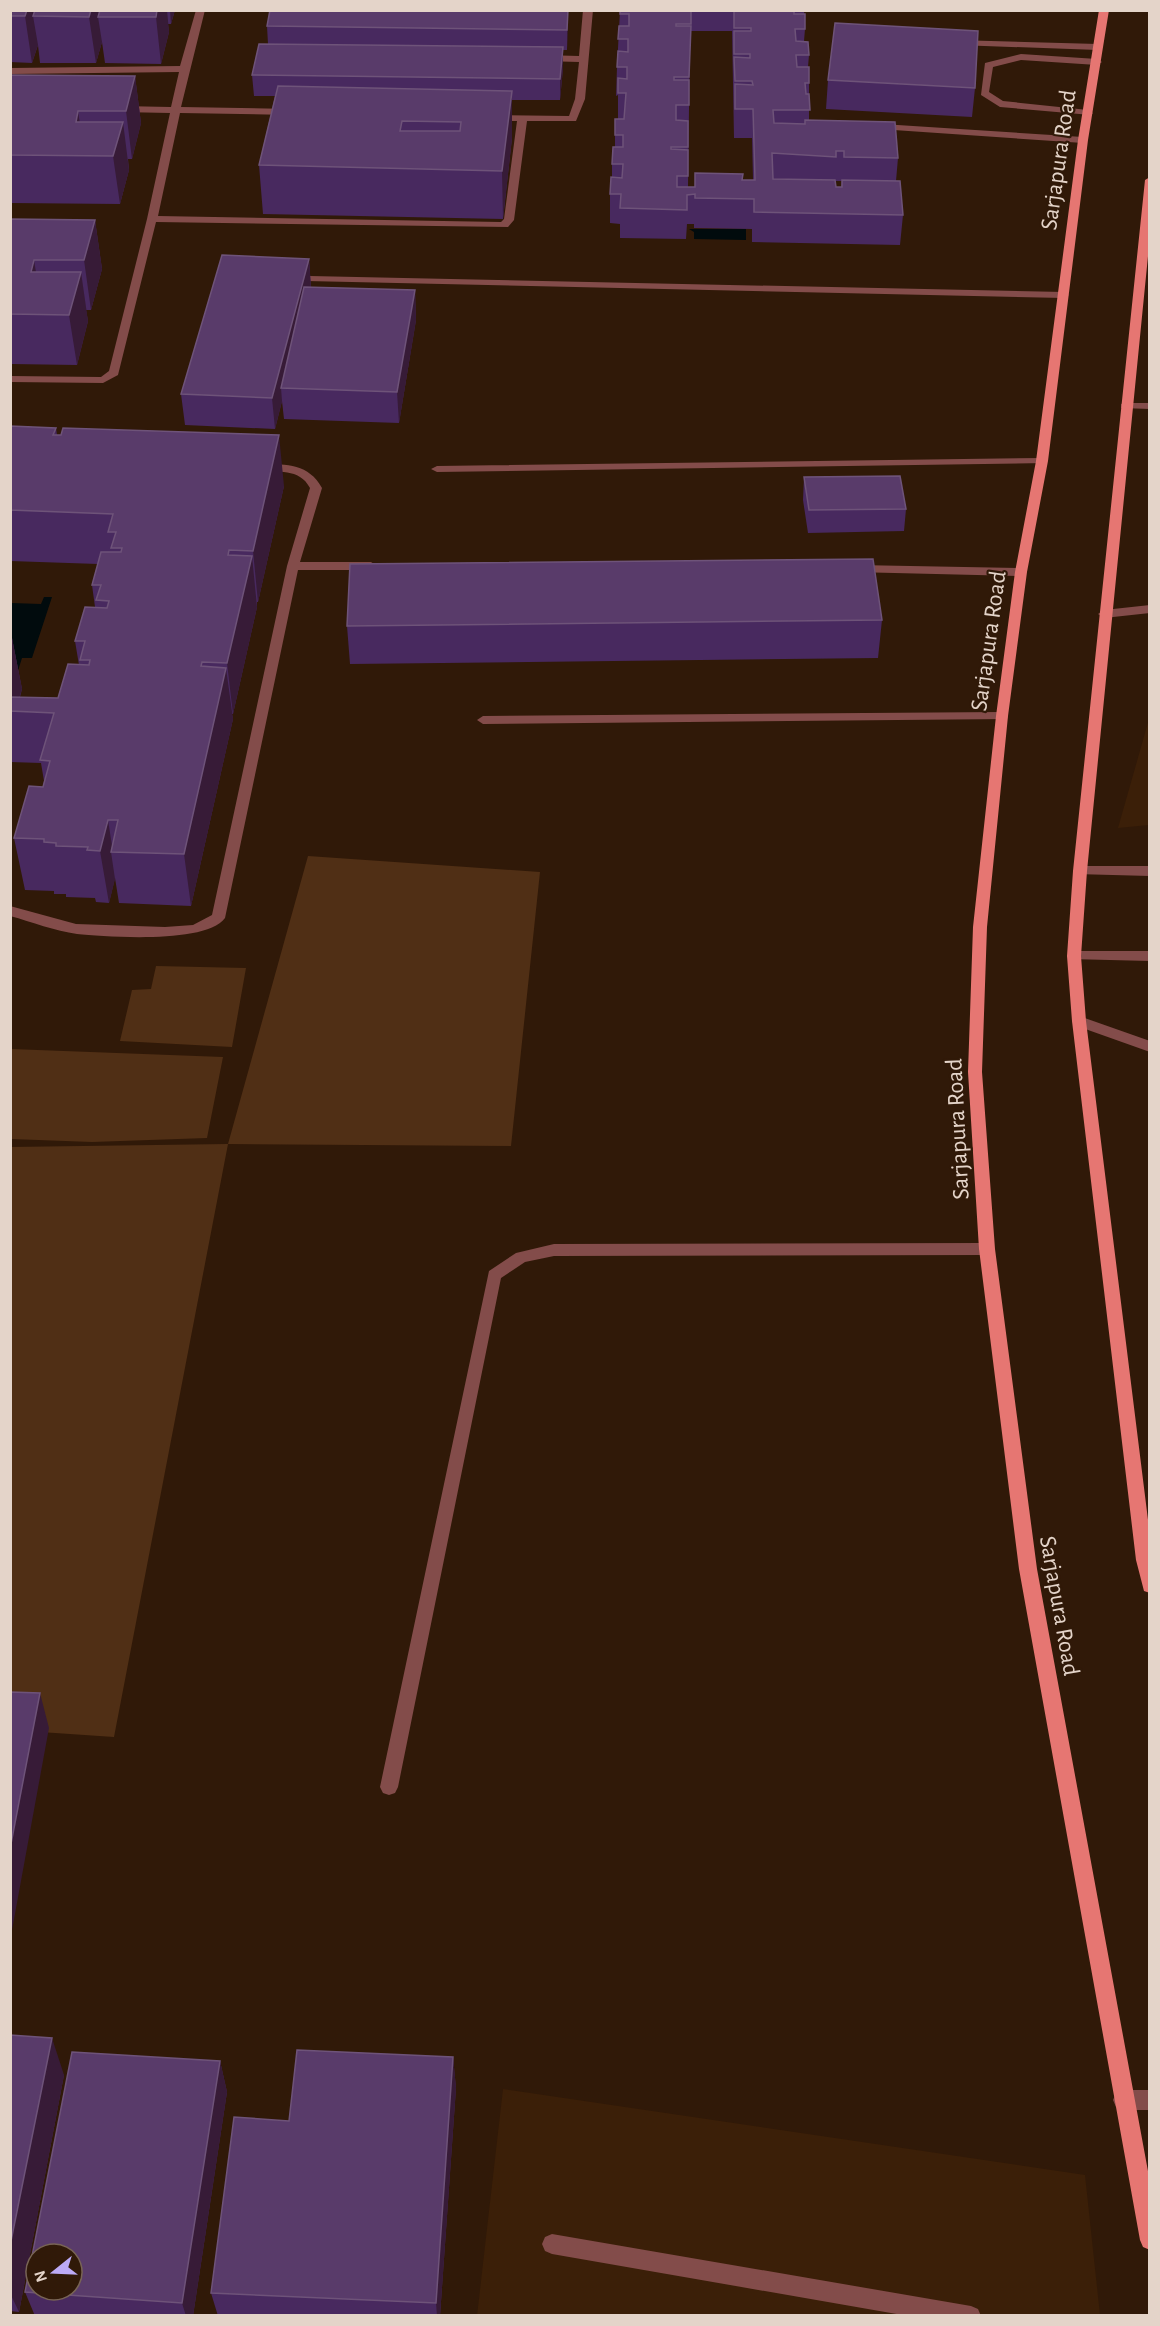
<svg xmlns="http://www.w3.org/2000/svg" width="1160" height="2326" viewBox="0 0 1160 2326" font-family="'Alegreya Sans',sans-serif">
	<rect width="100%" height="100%" fill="#301908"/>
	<path fill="#3b1f08" d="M 1149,719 L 1149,825 L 1118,828 Z
		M 503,2089 L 1085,2175 L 1100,2315 L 477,2316 Z"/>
	<path fill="#502f15" d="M 308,856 L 540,872 L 511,1146 L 228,1144 L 114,1737 L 11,1730 L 10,1147 L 228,1144 Z
		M 156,966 L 246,968 L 232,1047 L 120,1041 L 132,990 L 151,989 Z
		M 11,1049 L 223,1057 L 207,1138 L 92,1142 L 11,1139 Z"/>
	<path fill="#010b0d" d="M 689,229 L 746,229 L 746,240 L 694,239 L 694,232 Z
		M 44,597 L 52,597 L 32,658 L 22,658 L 15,680 L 11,680 L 11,603 L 41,604 Z"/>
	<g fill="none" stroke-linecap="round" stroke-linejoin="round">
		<path fill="#834c4a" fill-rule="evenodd" d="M 954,40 L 1098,44 L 1103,47 L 1098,50 L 957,45 L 954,44 Z
			M 1021,54 L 1097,59 L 1102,62 L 1097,65 L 1021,60 L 993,67 L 989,92 L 1003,101 L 1088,110 L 1093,113 L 1091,115 L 1000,107 L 981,95 L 985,63 Z
			M 882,124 L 1083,137 L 1088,140 L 1083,143 L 879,129 L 879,125 Z
			M 310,276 L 1064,292 L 1069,295 L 1064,298 L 306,281 L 305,279 Z
			M 1125,403 L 1150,403 L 1150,409 L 1121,408 L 1121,404 Z
			M 1042,458 L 1046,459 L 1046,463 L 437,472 L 431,469 L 437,466 Z
			M 1150,605 L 1150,613 L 1104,618 L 1098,614 L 1104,610 Z
			M 1002,712 L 1008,716 L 1007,719 L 483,724 L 477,720 L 483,716 Z
			M 1080,866 L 1150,866 L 1150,876 L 1075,874 L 1073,871 L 1075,868 Z
			M 1074,951 L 1150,951 L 1150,961 L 1069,959 L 1067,956 L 1069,953 Z
			M 987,1243 L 992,1245 L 995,1249 L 992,1253 L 987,1255 L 554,1256 L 525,1262 L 501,1278 L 398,1787 L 395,1793 L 389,1795 L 383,1793 L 380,1787 L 489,1271 L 516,1253 L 554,1244 Z
			M 1123,2090 L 1150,2090 L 1150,2110 L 1123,2110 L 1116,2107 L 1113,2100 L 1116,2093 Z
			M 552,2234 L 971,2306 L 978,2309 L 981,2316 L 908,2316 L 552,2254 L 545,2251 L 542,2244 L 545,2237 Z"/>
		<path fill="#834c4a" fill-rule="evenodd" d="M 196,10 L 205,10 L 181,107 L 291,109 L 296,112 L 291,115 L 180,113 L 158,216 L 501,222 L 504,219 L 517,121 L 492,121 L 487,118 L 492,115 L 569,116 L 575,99 L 579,62 L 543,61 L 538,58 L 543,55 L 579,56 L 583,10 L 593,10 L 585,99 L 576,121 L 527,121 L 514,220 L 508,227 L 156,222 L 118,375 L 103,383 L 10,382 L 10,376 L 101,377 L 109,371 L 147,219 L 170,113 L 120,112 L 115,109 L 120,106 L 171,107 L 179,72 L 10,74 L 10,68 L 180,66 Z
			M 262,464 C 287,464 309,464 322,488 L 300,562 L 371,562 L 377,566 L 371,570 L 298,570 L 225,918 C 206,944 108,937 77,934 C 55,931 32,922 10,916 L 10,906 L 76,924 L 165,927 L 193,925 L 212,915 L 287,566 L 310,488 C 299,467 278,474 258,469 L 258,465 Z
			M 857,565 L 1021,568 L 1027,572 L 1021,576 L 853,572 L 853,566 Z
			M 1079,1016 L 1150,1041 L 1150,1052 L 1074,1025 L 1072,1021 Z"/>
		<path fill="#e67672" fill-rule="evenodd" d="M 1099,10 L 1109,10 L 1088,140 L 1048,461 L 1027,572 L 1008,716 L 987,927 L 982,1072 L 995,1249 L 1037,1569 L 1150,2182 L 1150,2250 L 1143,2247 L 1140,2240 L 1019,1569 L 979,1249 L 968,1072 L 973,927 L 996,716 L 1015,572 L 1036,461 L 1078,140 Z
			M 1150,177 L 1150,236 L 1087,871 L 1081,956 L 1086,1021 L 1150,1536 L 1150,1593 L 1144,1591 L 1136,1560 L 1072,1021 L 1067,956 L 1073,871 L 1145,180 Z"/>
	</g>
	<path fill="#48295f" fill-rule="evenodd" d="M 10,10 L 175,10 L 171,24 L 168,24 L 169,32 L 161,64 L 105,63 L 102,42 L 96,63 L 40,63 L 38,45 L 32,63 L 10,62 Z
		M 568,10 L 567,50 L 563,50 L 563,68 L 560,100 L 512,100 L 512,138 L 503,219 L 263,214 L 259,165 L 275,96 L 254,96 L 252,75 L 268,44 L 267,26 Z
		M 620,10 L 804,10 L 805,29 L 804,41 L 809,55 L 808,67 L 809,83 L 809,120 L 898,158 L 896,181 L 903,215 L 900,245 L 752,242 L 752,229 L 694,228 L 694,224 L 687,224 L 686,239 L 620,238 L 620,224 L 610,223 L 610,194 L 612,177 L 612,164 L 615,147 L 615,119 L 618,119 L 618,95 L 616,96 L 617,67 ZM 690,31 L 732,31 L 734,138 L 752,138 L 753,180 L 742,180 L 694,187 L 688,187 ZM 835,181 L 842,181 L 841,187 L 836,187 Z
		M 10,75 L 135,76 L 141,123 L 132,159 L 128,159 L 129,170 L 120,204 L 10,203 Z
		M 828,80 L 975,88 L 972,117 L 826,109 Z
		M 10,219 L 95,220 L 102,269 L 91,310 L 86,310 L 88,321 L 77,365 L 11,364 Z
		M 309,259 L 311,287 L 415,290 L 416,320 L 399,423 L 284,419 L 282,401 L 275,429 L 185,425 L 181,394 Z
		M 10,426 L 56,428 L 57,435 L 284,486 L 258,602 L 257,602 L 257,607 L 233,714 L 232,714 L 233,719 L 191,906 L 119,903 L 115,878 L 109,903 L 96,902 L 95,898 L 66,897 L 66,894 L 54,894 L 54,891 L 25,890 L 14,838 L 43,787 L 44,781 L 41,763 L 10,762 L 10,638 L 12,638 L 22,689 L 20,697 L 58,698 L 79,665 L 75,641 L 95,607 L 92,585 L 98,564 L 10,561 Z
		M 804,477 L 906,509 L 904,531 L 808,533 L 803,500 Z
		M 882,620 L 878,658 L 350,664 L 347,626 Z
		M 10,2035 L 64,2075 L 19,2312 L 10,2311 Z
		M 453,2057 L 456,2088 L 440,2316 L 218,2316 L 211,2293 L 289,2121 Z
		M 220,2061 L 227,2092 L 193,2316 L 35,2316 L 25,2292 Z"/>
	<path fill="#371b37" d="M 27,10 L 38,10 L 33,16 L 38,45 L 32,63 L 25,16 Z
		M 91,10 L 101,10 L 98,17 L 102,42 L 96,63 L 89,17 Z
		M 157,10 L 167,10 L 169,32 L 161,64 L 156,17 Z
		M 170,10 L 175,10 L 171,24 Z
		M 568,10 L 568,20 L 567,50 L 567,30 Z
		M 563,47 L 563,68 L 560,100 L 560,79 Z
		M 135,76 L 141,123 L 132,159 L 126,111 Z
		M 512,91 L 512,138 L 503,219 L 502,171 Z
		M 78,111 L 85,156 L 76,122 Z
		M 123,122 L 129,170 L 120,204 L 113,156 Z
		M 95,220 L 102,269 L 91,310 L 84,260 Z
		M 309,259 L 311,289 L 281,388 L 282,401 L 275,429 L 272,398 Z
		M 34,260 L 42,309 L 31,272 Z
		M 81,272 L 88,321 L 77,365 L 69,315 Z
		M 415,290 L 416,320 L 399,423 L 397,392 Z
		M 279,435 L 284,486 L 258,602 L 253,551 Z
		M 252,556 L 257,607 L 233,714 L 227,663 Z
		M 12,638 L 22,689 L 15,711 L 10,711 L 10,644 Z
		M 226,668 L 233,719 L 191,906 L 184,854 Z
		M 108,820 L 113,852 L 111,852 L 115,879 L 109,903 L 100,851 Z
		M 40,1693 L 49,1728 L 10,1941 L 10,1849 Z
		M 52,2038 L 64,2075 L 19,2312 L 10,2293 L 10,2246 Z
		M 453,2057 L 456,2088 L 440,2316 L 437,2316 L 436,2303 Z
		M 220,2061 L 227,2092 L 193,2316 L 186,2316 L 182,2303 Z"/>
	<path fill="#593b6a" stroke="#6e5379" stroke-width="1.5" fill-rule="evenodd" d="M 10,10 L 27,10 L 25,16 L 10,16 Z
		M 35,10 L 91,10 L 89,17 L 33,16 Z
		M 100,10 L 157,10 L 156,17 L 98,17 Z
		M 270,10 L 568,10 L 567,30 L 267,26 Z
		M 620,10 L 691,10 L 691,24 L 676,24 L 676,26 L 691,26 L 689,77 L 674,77 L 674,80 L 689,80 L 689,105 L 676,105 L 676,120 L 688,121 L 688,147 L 671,147 L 671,149 L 688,150 L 688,176 L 677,176 L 677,187 L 695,187 L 695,173 L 743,174 L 742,180 L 755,180 L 753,109 L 735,109 L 735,84 L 753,85 L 752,81 L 735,81 L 734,57 L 750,58 L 750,54 L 734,54 L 734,31 L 751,31 L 751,28 L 734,28 L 734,10 L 794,10 L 794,14 L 805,14 L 805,29 L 795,29 L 796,41 L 808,42 L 809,55 L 796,55 L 797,67 L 809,67 L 809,83 L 805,83 L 806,94 L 809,94 L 810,110 L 773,110 L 774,123 L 805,124 L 805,120 L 895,122 L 898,158 L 844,157 L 844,151 L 836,151 L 836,157 L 772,153 L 773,179 L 835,180 L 836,187 L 842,187 L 842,180 L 900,181 L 903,215 L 754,212 L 754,199 L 695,198 L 695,194 L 687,195 L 687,210 L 620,208 L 621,194 L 610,194 L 611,177 L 622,178 L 623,164 L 612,164 L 613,147 L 623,147 L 623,135 L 615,135 L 615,119 L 624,119 L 626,93 L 618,93 L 618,78 L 627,79 L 627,67 L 617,67 L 618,51 L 628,52 L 628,39 L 618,39 L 619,26 L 629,26 L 629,14 L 620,14 Z
		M 835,23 L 978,31 L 975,88 L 828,80 Z
		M 259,44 L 563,47 L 560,79 L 252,75 Z
		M 10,75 L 135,76 L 126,111 L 78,111 L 76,122 L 123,122 L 113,156 L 10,155 Z
		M 278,86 L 512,91 L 502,171 L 259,165 ZM 402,121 L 461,122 L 460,131 L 400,131 Z
		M 10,219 L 95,220 L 84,260 L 34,260 L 31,272 L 81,272 L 69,315 L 10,314 Z
		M 222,255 L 309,259 L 272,398 L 181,394 Z
		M 304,287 L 415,290 L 397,392 L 281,388 Z
		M 10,426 L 56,428 L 53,435 L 61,435 L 63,428 L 279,435 L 253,551 L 229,550 L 228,555 L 252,556 L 227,663 L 202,662 L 201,666 L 226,668 L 184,854 L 111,852 L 118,820 L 108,820 L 100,851 L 87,850 L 88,847 L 56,846 L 56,843 L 44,842 L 44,839 L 14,838 L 29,786 L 43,787 L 50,761 L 40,760 L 54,713 L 10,711 L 10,697 L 58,698 L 68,664 L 89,665 L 90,660 L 80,660 L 85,641 L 75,641 L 85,607 L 107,608 L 109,601 L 96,600 L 101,585 L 92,585 L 101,552 L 121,552 L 122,548 L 111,548 L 116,532 L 108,532 L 113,514 L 10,510 Z
		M 900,476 L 906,509 L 809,510 L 804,477 Z
		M 873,559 L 882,620 L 347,626 L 350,564 Z
		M 10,1692 L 40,1693 L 10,1849 Z
		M 10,2035 L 52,2038 L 10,2246 Z
		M 297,2050 L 453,2057 L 436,2303 L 211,2293 L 234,2117 L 289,2121 Z
		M 72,2052 L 220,2061 L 182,2303 L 25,2292 ZM 36,2254 L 72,2254 L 72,2290 L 36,2290 Z"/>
	<g text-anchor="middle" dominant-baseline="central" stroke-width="4.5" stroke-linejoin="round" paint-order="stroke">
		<g font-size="24" fill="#e4d4c9" stroke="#301908">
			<text transform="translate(1059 160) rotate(-82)">Sarjapura Road</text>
			<text transform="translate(989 641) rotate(-82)">Sarjapura Road</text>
			<text transform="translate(958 1129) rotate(-93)">Sarjapura Road</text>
			<text transform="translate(1059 1606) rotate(80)">Sarjapura Road</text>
		</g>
	</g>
	<rect width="1160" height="2326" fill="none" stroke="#e4d4c9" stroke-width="24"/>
	<g transform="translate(54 2272) rotate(252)"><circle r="28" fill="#301908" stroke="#786455" stroke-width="1.5"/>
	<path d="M0-4.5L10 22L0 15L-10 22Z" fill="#bcaaf6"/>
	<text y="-9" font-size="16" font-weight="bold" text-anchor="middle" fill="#e4d4c9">N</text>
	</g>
</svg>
